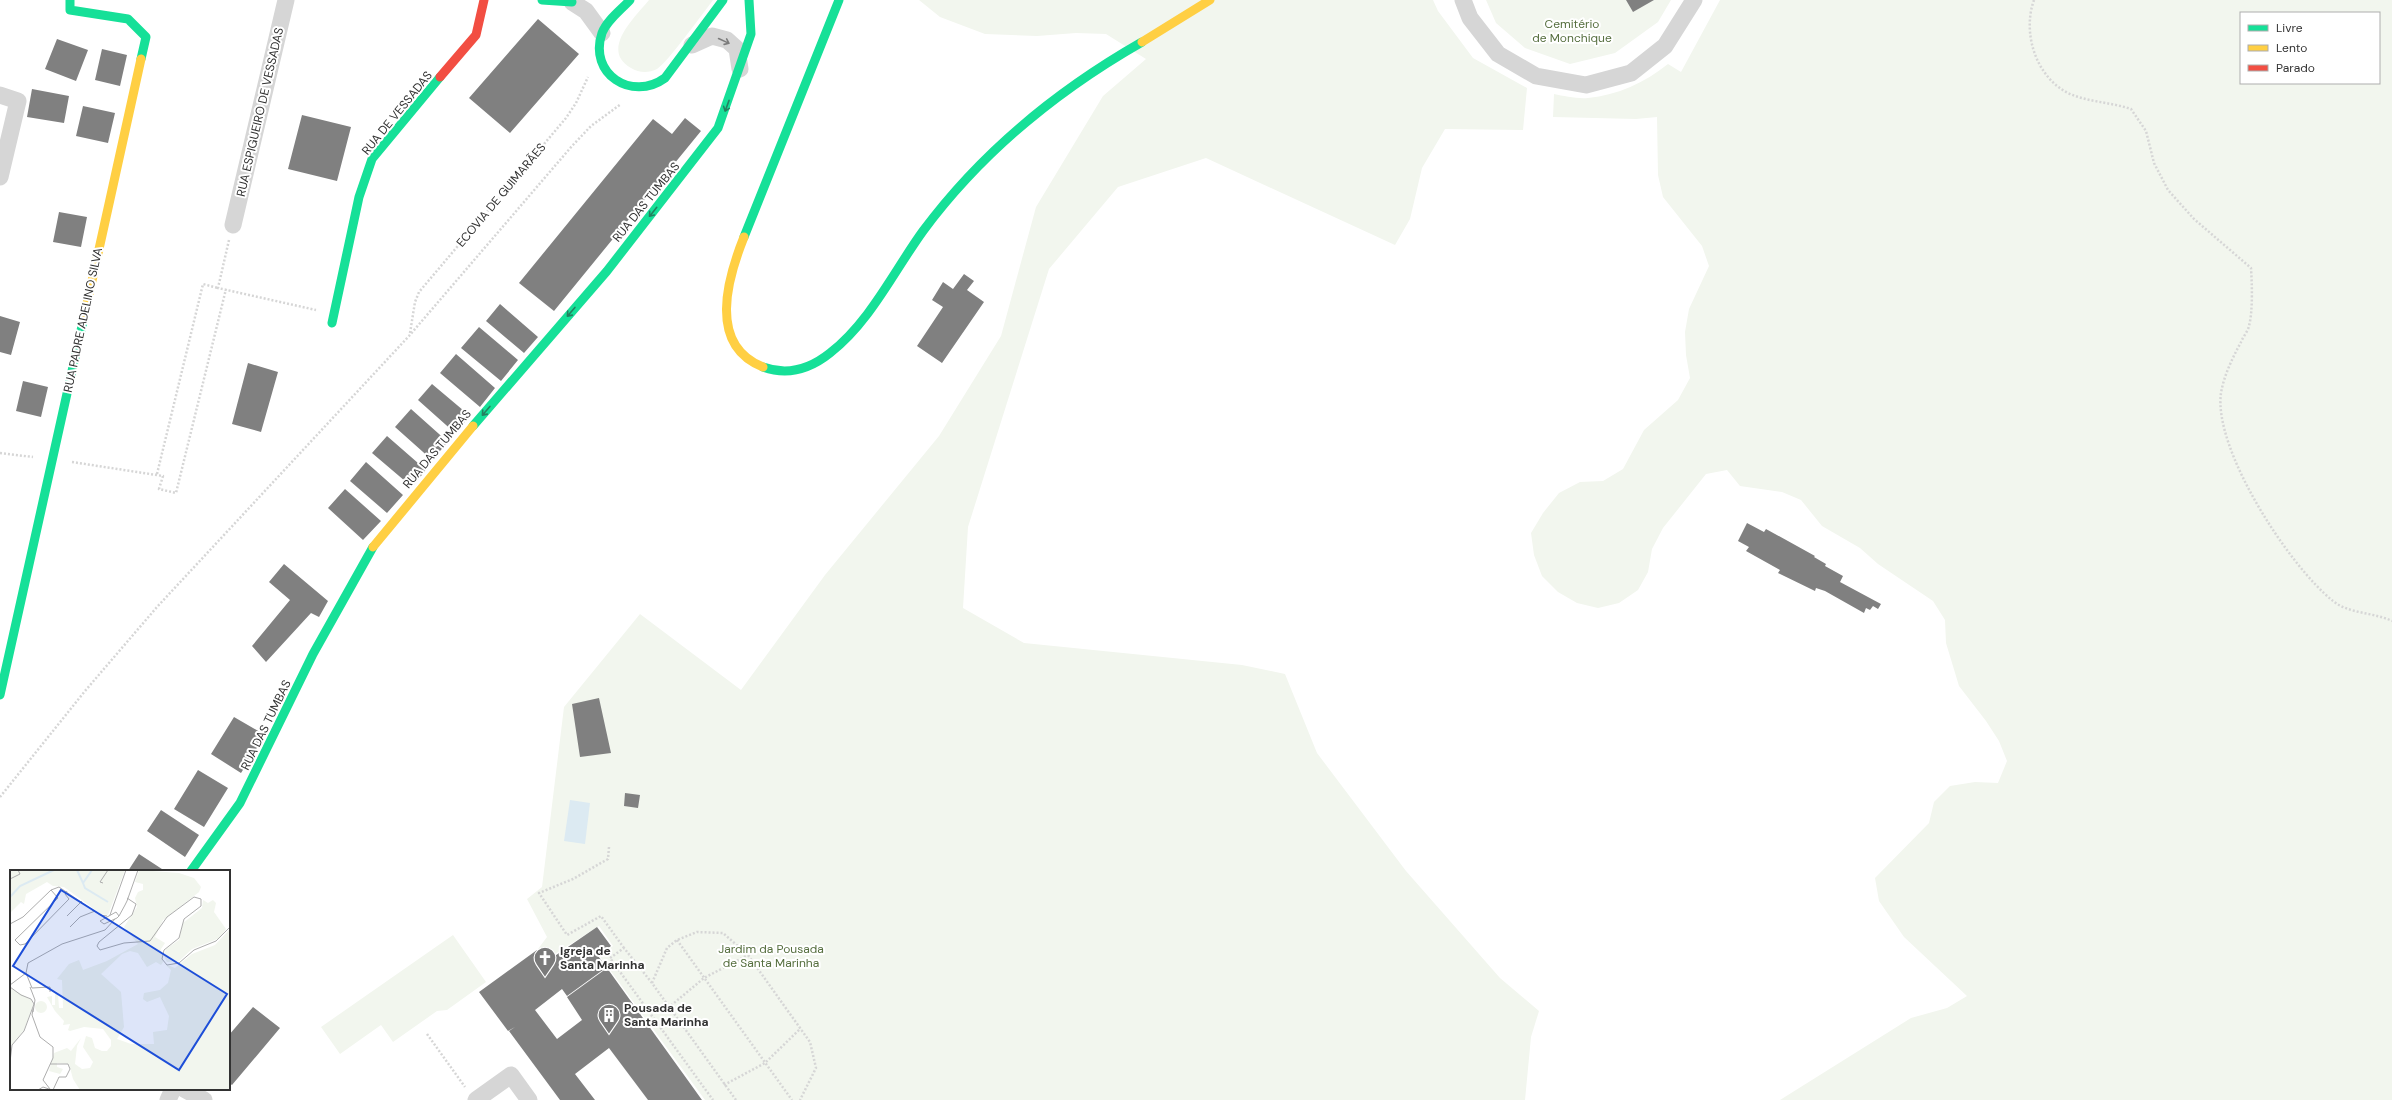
<svg xmlns="http://www.w3.org/2000/svg" width="2392" height="1100" viewBox="0 0 2392 1100" font-family="'DM Sans',sans-serif">
	<rect width="100%" height="100%" fill="#fff"/>
	<path fill="#f2f6ee" fill-rule="evenodd" d="M 649,0 L 713,0 C 704,12 667,63 657,69 C 649,73 639,73 631,68 C 599,50 636,16 649,0 Z
		M 919,0 L 1433,0 L 1438,11 L 1473,58 L 1527,88 L 1523,130 L 1445,129 L 1422,168 L 1410,219 L 1395,245 L 1206,158 L 1118,187 L 1049,269 L 968,527 L 963,608 L 1024,643 L 1242,665 L 1285,674 L 1317,753 L 1406,871 L 1500,978 L 1539,1011 L 1531,1037 L 1525,1100 L 705,1100 L 599,955 L 613,946 L 599,926 L 547,959 L 538,949 L 547,937 L 527,899 L 542,887 L 564,707 L 640,614 L 741,690 L 825,575 L 939,436 L 1001,336 L 1036,207 L 1103,96 L 1146,59 L 1106,34 L 1076,33 L 1037,36 L 985,34 L 940,17 Z
		M 1486,0 L 1671,0 L 1658,22 L 1615,53 L 1570,64 L 1525,48 L 1496,23 Z
		M 1720,0 L 2392,0 L 2392,1100 L 1780,1100 L 1911,1018 L 1947,1008 L 1967,996 L 1904,937 L 1879,901 L 1875,878 L 1929,823 L 1934,802 L 1950,786 L 1975,782 L 1998,783 L 2007,761 L 1999,741 L 1986,721 L 1959,686 L 1946,643 L 1945,620 L 1933,601 L 1878,564 L 1860,548 L 1822,526 L 1801,500 L 1782,492 L 1740,486 L 1727,470 L 1706,474 L 1663,528 L 1652,549 L 1648,572 L 1638,590 L 1619,603 L 1598,608 L 1577,603 L 1558,592 L 1542,576 L 1534,555 L 1531,533 L 1543,513 L 1559,493 L 1580,482 L 1603,481 L 1623,469 L 1644,430 L 1678,400 L 1690,378 L 1686,355 L 1685,332 L 1689,309 L 1709,266 L 1702,246 L 1663,197 L 1658,175 L 1657,117 L 1636,119 L 1553,117 L 1554,94 C 1564,96 1577,99 1588,98 C 1618,95 1644,83 1668,64 L 1681,72 ZM 2241,13 L 2379,13 L 2379,83 L 2241,83 Z
		M 453,935 L 486,982 L 447,1010 L 437,1011 L 393,1042 L 381,1025 L 340,1054 L 321,1027 Z"/>
	<path fill="#dceaf2" d="M 570,800 L 590,803 L 585,844 L 564,841 Z"/>
	<path fill="#808080" d="M 1626,0 L 1654,0 L 1633,12 Z
		M 538,19 L 579,54 L 510,133 L 469,98 Z
		M 57,39 L 88,50 L 76,81 L 45,69 Z
		M 102,49 L 127,55 L 120,86 L 95,80 Z
		M 32,89 L 69,96 L 64,123 L 27,117 Z
		M 83,106 L 115,113 L 108,143 L 76,136 Z
		M 302,115 L 351,127 L 337,181 L 288,169 Z
		M 685,118 L 701,131 L 554,311 L 519,283 L 653,119 L 672,134 Z
		M 59,212 L 87,217 L 81,247 L 53,242 Z
		M 964,274 L 974,281 L 967,290 L 984,302 L 942,363 L 917,346 L 943,307 L 932,300 L 943,282 L 953,289 Z
		M 500,304 L 538,337 L 524,353 L 486,321 Z
		M 0,316 L 20,322 L 11,355 L 0,352 Z
		M 479,327 L 518,360 L 501,381 L 461,348 Z
		M 456,354 L 495,388 L 480,407 L 440,373 Z
		M 248,363 L 278,372 L 261,432 L 232,424 Z
		M 23,381 L 48,387 L 41,417 L 16,411 Z
		M 432,384 L 470,416 L 455,433 L 418,400 Z
		M 411,409 L 448,442 L 432,460 L 395,427 Z
		M 387,436 L 426,470 L 412,487 L 372,453 Z
		M 366,462 L 403,495 L 387,513 L 350,481 Z
		M 345,489 L 381,521 L 363,540 L 328,508 Z
		M 1747,523 L 1764,532 L 1766,529 L 1815,556 L 1814,557 L 1826,564 L 1825,566 L 1843,576 L 1840,582 L 1881,604 L 1878,609 L 1873,606 L 1870,610 L 1866,608 L 1864,613 L 1825,591 L 1816,588 L 1815,591 L 1778,573 L 1780,570 L 1746,551 L 1749,547 L 1738,541 Z
		M 284,564 L 328,601 L 319,617 L 311,613 L 266,662 L 252,646 L 290,600 L 269,582 Z
		M 599,698 L 611,753 L 580,757 L 572,704 Z
		M 234,717 L 265,735 L 241,773 L 211,754 Z
		M 198,770 L 228,788 L 204,827 L 174,809 Z
		M 625,793 L 640,795 L 638,808 L 624,806 Z
		M 161,810 L 199,835 L 185,857 L 147,831 Z
		M 139,854 L 165,871 L 128,871 Z
		M 597,927 L 611,946 L 598,956 L 607,967 L 567,996 L 562,989 L 535,1010 L 557,1039 L 582,1020 L 567,997 L 607,968 L 702,1100 L 648,1100 L 609,1048 L 575,1074 L 595,1100 L 560,1100 L 509,1031 L 515,1027 L 508,1031 L 479,992 L 537,950 L 546,962 Z
		M 253,1007 L 280,1028 L 232,1085 L 229,1083 L 229,1035 Z"/>
	<g fill="none" stroke-linecap="round" stroke-linejoin="round">
		<path stroke="#d6d6d6" stroke-width="2.5" stroke-dasharray="2 2" stroke-linecap="butt" d="M 2034,0 C 2022,33 2036,77 2068,93 C 2087,102 2110,102 2131,109 L 2146,131 L 2154,163 L 2168,190 L 2194,219 L 2251,268 C 2252,284 2253,311 2249,326 C 2248,331 2243,337 2241,342 C 2233,357 2224,375 2221,393 C 2213,449 2289,566 2333,601 C 2349,614 2373,612 2392,621
			M 229,240 L 218,288 L 316,310
			M 410,333 L 415,302 L 419,292 L 566,118 L 576,103 L 588,77
			M 0,453 L 33,457
			M 72,462 L 163,476 L 159,489 L 176,493 L 226,289
			M 157,474 L 203,284 L 218,288
			M 0,797 L 85,691 L 157,607 L 409,336 L 572,146 L 591,126 L 621,104
			M 609,847 L 608,859 L 573,879 L 539,893 L 567,935 L 601,916 L 624,948
			M 677,940 L 792,1100
			M 652,983 L 624,948 L 610,958 L 713,1100
			M 668,1008 L 704,978 L 748,955
			M 427,1034 L 465,1087
			M 724,1085 L 765,1063 L 801,1028
			M 736,1100 L 652,983 L 667,948 L 677,940 L 697,932 L 723,933 L 748,955 L 810,1042 L 816,1068 L 800,1100"/>
		<path stroke="#d6d6d6" stroke-width="17" d="M 1463,0 L 1470,18 L 1498,54 L 1536,76 L 1586,85 L 1631,73 L 1665,46 L 1694,0
			M 572,2 L 586,11 L 602,33
			M 692,45 L 712,36 L 727,40 L 737,49 L 740,69
			M 0,95 L 18,101 L 0,177
			M 233,225 L 286,0
			M 184,1089 L 204,1100
			M 168,1100 L 173,1089
			M 476,1100 L 511,1075 L 529,1100"/>
		<path stroke="#16e098" stroke-width="9" d="M 70,0 L 70,10 L 128,19 L 146,37 L 141,59
			M 542,0 L 572,2
			M 630,0 C 621,10 607,20 602,33 C 588,74 632,102 665,78 L 723,0
			M 744,237 L 839,0
			M 332,323 L 359,197 L 372,159 L 440,77
			M 763,367 C 788,376 810,369 830,353 C 870,322 894,271 923,231 C 981,153 1058,90 1142,42
			M 473,426 L 607,271 L 718,128 L 751,34 L 749,0
			M 0,695 L 84,317
			M 191,871 L 240,803 L 313,654 L 373,547"/>
		<path stroke="#ffcf43" stroke-width="9" d="M 1142,42 L 1210,0
			M 744,237 C 728,277 707,345 763,367
			M 84,317 L 141,59
			M 373,547 L 473,426"/>
		<path stroke="#f24e42" stroke-width="9" d="M 440,77 L 476,35 L 484,0"/>
	</g>
	<defs><path id="oneway-shaft" d="M-6 0H5M1.5-3L5.5 0L1.5 3" fill="none" stroke-width="1.6" stroke-linecap="round" stroke-linejoin="round"/></defs>
	<use stroke="#7c7c7c" href="#oneway-shaft" transform="translate(724 41) rotate(25)"/>
	<g stroke="#258060">
		<use href="#oneway-shaft" transform="translate(727 106) rotate(110)"/>
		<use href="#oneway-shaft" transform="translate(653 212) rotate(129)"/>
		<use href="#oneway-shaft" transform="translate(571 312) rotate(131)"/>
		<use href="#oneway-shaft" transform="translate(486 411) rotate(131)"/>
	</g>
	<defs>
		<g id="church-pin" transform="scale(1.15)"><path d="M0 17L-7.5 6A9.5 9.5 0 1 1 7.5 6Z" fill="#7a7a7a" stroke="#fff"/><path d="M-1.2-6h2.4v3.5h3.3v2.4h-3.3V6h-2.4V-.1h-3.3v-2.4h3.3Z" fill="#fff"/></g>
		<g id="building-pin" transform="scale(1.15)"><path d="M0 17L-7.5 6A9.5 9.5 0 1 1 7.5 6Z" fill="#7a7a7a" stroke="#fff"/><path d="M-4-6H4V6H1V3H-1V6H-4ZM-2.5-4.3h1.7v1.8h-1.7ZM.8-4.3h1.7v1.8H.8ZM-2.5-1h1.7V.8h-1.7ZM.8-1h1.7V.8H.8Z" fill="#fff"/></g>
	</defs>
	<g fill-rule="evenodd">
		<use href="#church-pin" x="545" y="958"/>
		<use href="#building-pin" x="609" y="1015"/>
	</g>
	<g text-anchor="middle" dominant-baseline="central" stroke-width="4" stroke-linejoin="round" paint-order="stroke">
		<g font-size="12" fill="#556e3e" stroke="#fff">
			<text x="1572" y="24">Cemitério<tspan x="1572" dy="14">de Monchique</tspan></text>
			<text x="771" y="949">Jardim da Pousada<tspan x="771" dy="14">de Santa Marinha</tspan></text>
		</g>
		<g font-size="12" fill="#323232" stroke="#fff">
			<text transform="translate(260 112) rotate(-77)">RUA ESPIGUEIRO DE VESSADAS</text>
			<text transform="translate(397 113) rotate(-51)">RUA DE VESSADAS</text>
			<text transform="translate(501 195) rotate(-50)">ECOVIA DE GUIMARÃES</text>
			<text transform="translate(646 202) rotate(-51)">RUA DAS TUMBAS</text>
			<text transform="translate(83 320) rotate(-78)">RUA PADRE ADELINO SILVA</text>
			<text transform="translate(437 449) rotate(-50)">RUA DAS TUMBAS</text>
			<text transform="translate(266 725) rotate(-64)">RUA DAS TUMBAS</text>
		</g>
		<g font-size="12" font-weight="bold" fill="#323232" stroke="#fff" text-anchor="start">
			<text x="560" y="951">Igreja de<tspan x="560" dy="14">Santa Marinha</tspan></text>
			<text x="624" y="1008">Pousada de<tspan x="624" dy="14">Santa Marinha</tspan></text>
		</g>
	</g>
	<g transform="translate(10 870)">
		<rect width="220" height="220" fill="#fff"/>
		<path d="M 0,0 L 115,0 L 98,45 L 91,44 L 54,17 L 43,16 L 37,12 L 16,24 L 14,34 L 11,32 L 0,43 ZM 129,0 L 169,3 L 184,8 L 191,17 L 189,22 L 153,50 L 145,67 L 155,73 L 151,79 L 153,92 L 151,95 L 146,92 L 137,97 L 128,83 L 120,81 L 112,84 L 91,104 L 111,122 L 114,157 L 107,169 L 121,174 L 144,174 L 143,162 L 157,160 L 159,146 L 150,127 L 137,132 L 133,129 L 134,123 L 150,120 L 158,113 L 161,100 L 155,94 L 165,98 L 182,84 L 205,75 L 220,59 L 220,220 L 70,220 L 63,209 L 59,194 L 47,193 L 47,197 L 53,199 L 50,204 L 39,201 L 44,183 L 57,178 L 61,181 L 71,168 L 67,176 L 65,194 L 72,199 L 80,198 L 83,192 L 73,177 L 76,166 L 82,168 L 85,178 L 92,181 L 97,181 L 101,176 L 101,170 L 93,159 L 74,157 L 60,161 L 58,160 L 60,154 L 53,155 L 54,151 L 45,141 L 37,127 L 42,126 L 42,135 L 45,135 L 45,124 L 48,124 L 49,138 L 53,138 L 52,110 L 47,109 L 59,94 L 69,90 L 73,100 L 97,91 L 128,74 L 114,57 L 127,37 L 125,28 L 128,22 L 133,20 L 133,14 L 125,12 ZM 193,30 L 198,33 L 203,30 L 206,33 L 204,42 L 216,59 L 210,68 L 182,79 L 169,91 L 157,92 L 154,86 L 156,79 L 169,70 L 173,53 L 192,38 ZM 0,118 L 22,130 L 23,135 L 14,160 L 0,177 ZM25 137a6 6 0 1 1 12 0a6 6 0 1 1-12 0Z" fill="#f2f6ee"/>
		<path fill="none" stroke="#dceaf2" stroke-width="2" d="M 67,0 L 73,13 L 82,0M 73,13 L 75,18 L 98,32M 0,27 L 10,16 L 44,0"/>
		<path fill="none" stroke="#adadad" stroke-width="1" d="M 0,9 L 10,4 L 8,0M 93,13 L 90,12 L 98,0M 41,20 L 48,28 L 5,70 L 10,75 L 15,74 L 59,29 L 55,24 L 57,21M 117,28 L 126,34 L 122,45 L 89,72 L 87,76 L 90,80 L 114,73 L 140,71 L 157,47 L 184,27 L 191,29 L 191,36 L 174,49 L 169,68 L 154,80 L 152,89 L 157,95 L 169,93 L 184,80 L 206,71 L 220,57M 100,45 L 116,0M 57,46 L 72,31M 109,46 L 106,42 L 90,51 L 94,54 L 107,48 L 109,46 L 115,35 L 117,31 L 128,0M 0,54 L 13,47 L 41,20 L 49,17 L 90,45 L 97,46M 60,57 L 70,47 L 85,41M 16,103 L 18,93 L 52,74 L 95,60 L 105,49M 16,103 L 22,118 L 40,117 L 40,122M 0,115 L 16,103M 0,117 L 11,125 L 21,129 L 24,134 L 14,161 L 2,175 L 0,192M 20,117 L 25,130 L 23,142M 23,139 L 22,145 L 30,167 L 43,177 L 43,188 L 33,210 L 40,219M 40,194 L 58,194 L 60,199 L 56,207 L 49,207 L 43,220M 28,220 L 33,217 L 39,219"/>
		<path fill="#1d4ed8" fill-opacity="0.15" stroke="#1d4ed8" stroke-width="2" d="M 51,20 L 217,124 L 169,200 L 3,96 Z"/>
		<rect width="220" height="220" fill="none" stroke="#323232" stroke-width="2"/>
	</g>
	<rect x="2240" y="12" width="140" height="72" fill="#ffffff" stroke="#adadad"/>
	<rect x="2248" y="25" width="20" height="6" fill="#16e098" stroke="#adadad"/>
	<text x="2276" y="32" font-size="12" fill="#323232">Livre</text>
	<rect x="2248" y="45" width="20" height="6" fill="#ffcf43" stroke="#adadad"/>
	<text x="2276" y="52" font-size="12" fill="#323232">Lento</text>
	<rect x="2248" y="65" width="20" height="6" fill="#f24e42" stroke="#adadad"/>
	<text x="2276" y="72" font-size="12" fill="#323232">Parado</text>
</svg>
